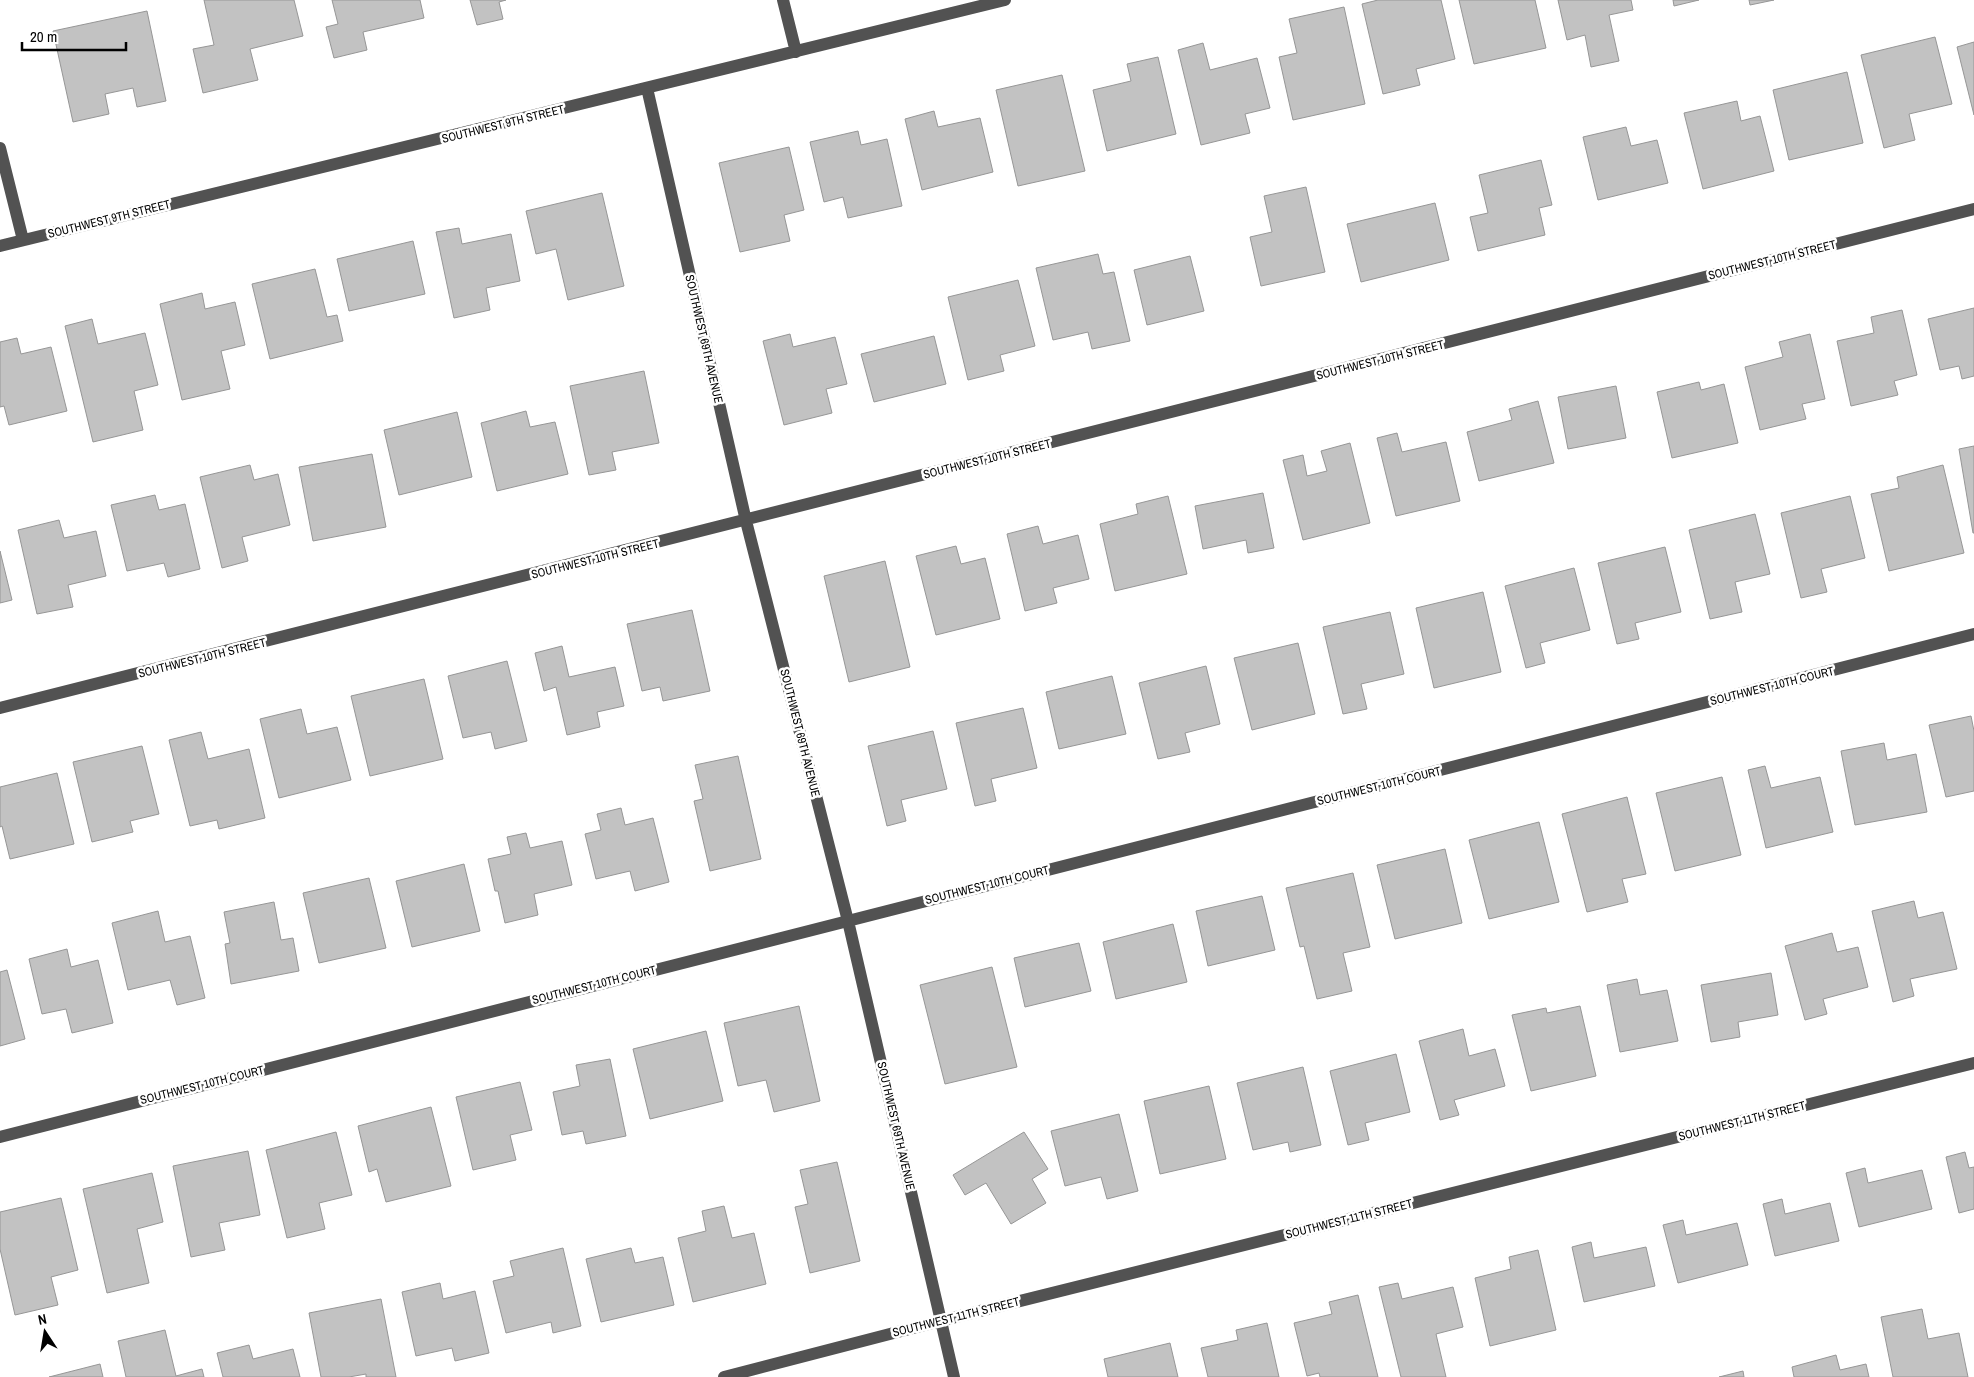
<svg xmlns="http://www.w3.org/2000/svg" width="1974" height="1377" viewBox="0 0 1974 1377" font-family="'Archivo Narrow',sans-serif">
	<rect width="100%" height="100%" fill="#fff"/>
	<path fill="#c2c2c2" stroke="#969696" d="M 204,0 L 294,0 L 303,36 L 250,49 L 258,80 L 203,93 L 193,49 L 214,45 Z
		M 332,0 L 420,0 L 424,18 L 363,32 L 367,50 L 334,58 L 326,27 L 338,24 Z
		M 470,0 L 506,0 L 499,2 L 503,19 L 477,25 Z
		M 1378,0 L 1441,0 L 1455,59 L 1416,69 L 1420,85 L 1383,94 L 1362,4 Z
		M 1459,0 L 1535,0 L 1546,48 L 1474,64 Z
		M 1558,0 L 1631,0 L 1633,10 L 1609,15 L 1619,61 L 1591,67 L 1585,35 L 1567,40 Z
		M 1673,0 L 1699,0 L 1674,6 Z
		M 1749,0 L 1774,0 L 1750,5 Z
		M 1344,7 L 1365,104 L 1293,120 L 1279,57 L 1297,53 L 1289,19 Z
		M 147,11 L 166,101 L 137,107 L 133,88 L 105,94 L 109,114 L 73,122 L 53,31 Z
		M 1935,37 L 1952,104 L 1909,114 L 1915,140 L 1884,148 L 1861,55 Z
		M 1974,42 L 1974,115 L 1957,47 Z
		M 1203,43 L 1210,70 L 1257,58 L 1270,108 L 1245,114 L 1250,133 L 1201,145 L 1178,50 Z
		M 1158,57 L 1176,134 L 1107,151 L 1093,90 L 1131,81 L 1127,64 Z
		M 1847,72 L 1863,143 L 1789,160 L 1773,90 Z
		M 1062,75 L 1085,171 L 1018,186 L 996,90 Z
		M 1737,101 L 1741,121 L 1760,116 L 1774,171 L 1703,189 L 1684,113 Z
		M 934,111 L 938,127 L 980,118 L 993,172 L 922,190 L 905,119 Z
		M 1626,127 L 1631,146 L 1657,140 L 1668,183 L 1598,200 L 1583,137 Z
		M 858,131 L 861,145 L 887,139 L 902,206 L 848,218 L 843,197 L 824,202 L 810,142 Z
		M 789,147 L 804,210 L 784,215 L 790,241 L 740,252 L 719,163 Z
		M 1541,160 L 1552,205 L 1539,208 L 1545,235 L 1478,251 L 1470,217 L 1488,213 L 1479,175 Z
		M 1306,187 L 1325,272 L 1261,286 L 1250,237 L 1272,232 L 1264,196 Z
		M 602,193 L 624,286 L 568,300 L 556,249 L 536,254 L 526,211 Z
		M 1435,203 L 1449,260 L 1361,282 L 1347,224 Z
		M 459,228 L 462,244 L 511,234 L 520,281 L 486,288 L 490,310 L 454,318 L 436,232 Z
		M 413,241 L 425,294 L 349,311 L 337,259 Z
		M 1098,254 L 1103,274 L 1114,272 L 1130,341 L 1092,349 L 1088,332 L 1053,340 L 1036,268 Z
		M 1190,256 L 1204,311 L 1147,325 L 1134,270 Z
		M 315,269 L 327,317 L 337,315 L 343,341 L 270,359 L 252,284 Z
		M 1018,280 L 1035,346 L 1000,355 L 1004,371 L 968,380 L 948,297 Z
		M 202,293 L 205,309 L 235,302 L 245,345 L 221,351 L 230,389 L 182,400 L 160,304 Z
		M 1974,308 L 1974,376 L 1962,379 L 1959,366 L 1940,370 L 1928,319 Z
		M 1902,310 L 1917,375 L 1894,381 L 1898,395 L 1851,406 L 1837,341 L 1874,333 L 1871,317 Z
		M 92,319 L 98,344 L 145,333 L 158,385 L 134,391 L 143,430 L 93,442 L 65,326 Z
		M 790,334 L 793,347 L 835,337 L 847,384 L 826,389 L 832,413 L 784,425 L 763,341 Z
		M 1810,334 L 1825,399 L 1802,404 L 1806,419 L 1760,430 L 1745,367 L 1783,357 L 1779,342 Z
		M 934,336 L 946,384 L 874,402 L 861,354 Z
		M 17,338 L 21,354 L 51,347 L 67,411 L 9,425 L 4,406 L 0,407 L 0,342 Z
		M 644,371 L 659,443 L 612,452 L 616,470 L 589,475 L 570,386 Z
		M 1699,382 L 1701,390 L 1724,384 L 1738,443 L 1672,458 L 1657,392 Z
		M 1616,386 L 1626,438 L 1568,449 L 1558,397 Z
		M 1538,401 L 1554,463 L 1479,481 L 1467,432 L 1512,420 L 1509,409 Z
		M 526,411 L 530,427 L 555,422 L 568,474 L 497,491 L 481,423 Z
		M 457,412 L 472,477 L 399,495 L 384,430 Z
		M 1397,433 L 1402,452 L 1446,442 L 1460,501 L 1396,516 L 1377,438 Z
		M 1350,443 L 1370,523 L 1303,540 L 1283,460 L 1303,455 L 1307,476 L 1327,471 L 1321,451 Z
		M 1974,446 L 1974,533 L 1973,533 L 1959,449 Z
		M 372,454 L 386,527 L 313,541 L 299,467 Z
		M 250,465 L 254,480 L 278,474 L 290,525 L 242,537 L 248,561 L 222,568 L 200,477 Z
		M 1943,465 L 1964,553 L 1889,571 L 1871,494 L 1899,488 L 1897,477 Z
		M 1263,493 L 1274,548 L 1248,553 L 1246,540 L 1203,549 L 1195,506 Z
		M 155,495 L 159,510 L 185,504 L 200,569 L 168,577 L 164,563 L 127,571 L 111,505 Z
		M 1168,496 L 1187,574 L 1115,591 L 1100,524 L 1138,514 L 1136,504 Z
		M 1850,496 L 1865,558 L 1821,569 L 1827,592 L 1801,598 L 1781,513 Z
		M 1755,514 L 1770,574 L 1735,582 L 1742,612 L 1710,619 L 1689,530 Z
		M 59,520 L 64,538 L 96,531 L 106,576 L 68,585 L 73,607 L 37,614 L 18,530 Z
		M 1038,526 L 1043,544 L 1078,535 L 1089,579 L 1053,588 L 1057,603 L 1025,611 L 1007,534 Z
		M 956,546 L 961,564 L 985,558 L 1000,619 L 936,635 L 916,556 Z
		M 1665,547 L 1681,612 L 1635,623 L 1639,639 L 1617,644 L 1598,563 Z
		M 0,551 L 12,600 L 0,603 Z
		M 885,561 L 910,667 L 849,682 L 824,576 Z
		M 1574,568 L 1590,630 L 1540,643 L 1545,663 L 1526,668 L 1505,586 Z
		M 1483,592 L 1501,672 L 1434,688 L 1416,608 Z
		M 692,610 L 710,691 L 663,701 L 660,687 L 642,691 L 627,624 Z
		M 1390,612 L 1404,674 L 1361,684 L 1367,709 L 1343,714 L 1323,627 Z
		M 1298,643 L 1315,714 L 1252,730 L 1234,658 Z
		M 562,646 L 569,677 L 615,667 L 624,706 L 597,712 L 600,727 L 567,735 L 556,687 L 544,691 L 535,653 Z
		M 507,661 L 527,741 L 495,749 L 491,732 L 463,738 L 448,676 Z
		M 1206,666 L 1220,724 L 1185,733 L 1190,752 L 1158,759 L 1139,683 Z
		M 1112,676 L 1126,734 L 1059,749 L 1046,692 Z
		M 424,679 L 443,759 L 370,776 L 351,696 Z
		M 1023,708 L 1037,768 L 991,779 L 996,801 L 975,806 L 956,723 Z
		M 301,709 L 307,734 L 337,727 L 351,780 L 279,798 L 260,719 Z
		M 1971,716 L 1974,731 L 1974,791 L 1946,797 L 1929,725 Z
		M 933,731 L 947,789 L 901,800 L 906,821 L 887,826 L 868,746 Z
		M 201,732 L 208,759 L 249,749 L 265,818 L 219,829 L 217,820 L 190,826 L 169,740 Z
		M 1884,743 L 1887,760 L 1916,754 L 1927,812 L 1855,825 L 1841,751 Z
		M 142,746 L 159,814 L 130,821 L 133,832 L 92,842 L 73,762 Z
		M 738,756 L 761,859 L 710,871 L 694,801 L 703,799 L 695,765 Z
		M 1765,766 L 1771,788 L 1820,777 L 1833,832 L 1766,848 L 1748,770 Z
		M 57,773 L 74,844 L 10,859 L 2,826 L 0,827 L 0,787 Z
		M 1722,777 L 1741,855 L 1675,871 L 1656,793 Z
		M 1627,797 L 1646,874 L 1622,879 L 1628,902 L 1587,912 L 1562,814 Z
		M 621,808 L 625,825 L 653,818 L 669,882 L 635,891 L 630,871 L 596,879 L 585,834 L 601,830 L 597,814 Z
		M 1539,822 L 1559,902 L 1489,919 L 1469,840 Z
		M 526,833 L 530,848 L 562,841 L 572,885 L 534,894 L 538,915 L 505,923 L 498,891 L 495,891 L 488,859 L 511,854 L 507,837 Z
		M 1445,849 L 1462,923 L 1395,939 L 1377,865 Z
		M 464,864 L 480,931 L 412,947 L 396,881 Z
		M 1353,873 L 1370,947 L 1343,953 L 1352,991 L 1317,999 L 1304,946 L 1300,947 L 1286,888 Z
		M 369,878 L 386,948 L 319,963 L 303,893 Z
		M 1262,896 L 1275,950 L 1208,966 L 1196,911 Z
		M 1914,901 L 1918,918 L 1943,912 L 1957,969 L 1910,979 L 1914,996 L 1893,1002 L 1872,911 Z
		M 274,902 L 281,940 L 293,938 L 299,971 L 231,984 L 225,944 L 230,943 L 224,912 Z
		M 158,911 L 165,942 L 190,936 L 205,998 L 177,1005 L 170,980 L 128,990 L 112,923 Z
		M 1173,924 L 1187,982 L 1116,999 L 1103,942 Z
		M 1832,933 L 1837,952 L 1858,947 L 1868,987 L 1823,999 L 1827,1014 L 1805,1020 L 1785,946 Z
		M 1079,943 L 1091,991 L 1025,1007 L 1014,958 Z
		M 67,949 L 71,967 L 98,960 L 113,1023 L 72,1033 L 66,1009 L 42,1014 L 29,959 Z
		M 992,967 L 1017,1067 L 945,1084 L 920,985 Z
		M 7,970 L 25,1039 L 0,1046 L 0,972 Z
		M 1771,973 L 1778,1015 L 1738,1022 L 1740,1037 L 1711,1042 L 1701,985 Z
		M 1637,979 L 1640,995 L 1667,990 L 1678,1041 L 1620,1052 L 1607,985 Z
		M 799,1006 L 820,1101 L 774,1112 L 766,1080 L 738,1086 L 724,1023 Z
		M 1580,1006 L 1596,1076 L 1531,1091 L 1512,1015 L 1546,1008 L 1547,1013 Z
		M 1463,1029 L 1469,1056 L 1495,1049 L 1505,1086 L 1454,1100 L 1459,1115 L 1440,1120 L 1419,1041 Z
		M 706,1031 L 723,1101 L 650,1119 L 633,1049 Z
		M 1396,1054 L 1410,1112 L 1365,1123 L 1369,1140 L 1348,1145 L 1330,1071 Z
		M 610,1059 L 626,1136 L 586,1144 L 583,1131 L 562,1135 L 553,1092 L 580,1086 L 576,1065 Z
		M 1303,1067 L 1321,1145 L 1290,1152 L 1288,1142 L 1253,1150 L 1237,1083 Z
		M 520,1082 L 532,1130 L 510,1135 L 516,1160 L 473,1170 L 456,1097 Z
		M 1209,1086 L 1226,1159 L 1160,1174 L 1144,1101 Z
		M 431,1107 L 451,1186 L 386,1202 L 377,1169 L 369,1172 L 358,1126 Z
		M 1119,1114 L 1138,1191 L 1107,1199 L 1101,1177 L 1065,1186 L 1051,1131 Z
		M 336,1132 L 352,1195 L 319,1203 L 325,1229 L 287,1238 L 266,1150 Z
		M 1024,1132 L 1048,1169 L 1032,1179 L 1046,1203 L 1011,1224 L 986,1183 L 965,1195 L 953,1175 Z
		M 248,1151 L 260,1215 L 219,1223 L 225,1250 L 191,1257 L 173,1166 Z
		M 1965,1152 L 1969,1168 L 1974,1167 L 1974,1209 L 1959,1213 L 1946,1157 Z
		M 837,1162 L 860,1261 L 810,1273 L 795,1207 L 808,1204 L 800,1170 Z
		M 1865,1168 L 1868,1183 L 1922,1170 L 1932,1209 L 1859,1227 L 1846,1173 Z
		M 152,1173 L 163,1222 L 137,1229 L 149,1283 L 107,1293 L 83,1189 Z
		M 61,1198 L 78,1270 L 51,1277 L 58,1305 L 15,1315 L 0,1249 L 0,1212 Z
		M 1782,1199 L 1785,1214 L 1830,1203 L 1839,1241 L 1775,1256 L 1763,1204 Z
		M 724,1206 L 732,1238 L 754,1233 L 766,1284 L 693,1302 L 678,1238 L 706,1231 L 702,1211 Z
		M 1683,1220 L 1686,1235 L 1737,1223 L 1748,1265 L 1678,1283 L 1663,1225 Z
		M 1591,1242 L 1594,1258 L 1646,1247 L 1655,1286 L 1584,1302 L 1572,1247 Z
		M 563,1248 L 581,1326 L 553,1333 L 551,1322 L 506,1333 L 493,1281 L 514,1276 L 510,1261 Z
		M 631,1248 L 635,1263 L 663,1257 L 674,1305 L 601,1322 L 586,1259 Z
		M 1538,1250 L 1556,1330 L 1490,1346 L 1475,1278 L 1511,1269 L 1509,1257 Z
		M 440,1283 L 443,1299 L 475,1291 L 489,1353 L 455,1361 L 452,1348 L 416,1356 L 402,1292 Z
		M 1398,1283 L 1402,1299 L 1453,1287 L 1463,1327 L 1436,1334 L 1446,1377 L 1401,1377 L 1379,1287 Z
		M 1358,1295 L 1378,1377 L 1320,1377 L 1319,1373 L 1307,1376 L 1294,1323 L 1332,1314 L 1329,1302 Z
		M 381,1299 L 396,1377 L 366,1377 L 366,1374 L 349,1377 L 321,1377 L 309,1313 Z
		M 1922,1309 L 1928,1339 L 1959,1333 L 1968,1377 L 1893,1377 L 1881,1317 Z
		M 1267,1323 L 1279,1377 L 1208,1377 L 1201,1348 L 1238,1340 L 1236,1330 Z
		M 165,1330 L 176,1376 L 202,1369 L 204,1377 L 126,1377 L 118,1341 Z
		M 1170,1343 L 1178,1377 L 1108,1377 L 1104,1359 Z
		M 249,1345 L 253,1359 L 293,1349 L 300,1377 L 223,1377 L 217,1353 Z
		M 1836,1355 L 1840,1370 L 1866,1364 L 1869,1377 L 1794,1377 L 1792,1367 Z
		M 100,1364 L 103,1377 L 49,1377 Z
		M 1743,1371 L 1744,1377 L 1719,1377 Z"/>
	<g fill="none" stroke-linecap="round" stroke-linejoin="round">
		<path stroke="#525252" stroke-width="12" d="M 783,0 L 796,52
			M 647,88 L 746,521 L 848,921 L 954,1377
			M 0,148 L 23,240
			M 0,246 L 1005,0
			M 0,708 L 1974,209
			M 0,1137 L 1974,634
			M 724,1377 L 940,1321 L 1974,1063"/>
	</g>
	<g text-anchor="middle" dominant-baseline="central" stroke-width="5" stroke-linejoin="round" paint-order="stroke">
		<g font-size="12" fill="#000" stroke="#fff">
			<text transform="translate(503 124) rotate(-14)">SOUTHWEST 9TH STREET</text>
			<text transform="translate(109 219) rotate(-14)">SOUTHWEST 9TH STREET</text>
			<text transform="translate(1772 260) rotate(-14)">SOUTHWEST 10TH STREET</text>
			<text transform="translate(704 339) rotate(77)">SOUTHWEST 69TH AVENUE</text>
			<text transform="translate(1380 360) rotate(-14)">SOUTHWEST 10TH STREET</text>
			<text transform="translate(987 459) rotate(-14)">SOUTHWEST 10TH STREET</text>
			<text transform="translate(595 559) rotate(-14)">SOUTHWEST 10TH STREET</text>
			<text transform="translate(202 658) rotate(-14)">SOUTHWEST 10TH STREET</text>
			<text transform="translate(1772 686) rotate(-14)">SOUTHWEST 10TH COURT</text>
			<text transform="translate(800 733) rotate(76)">SOUTHWEST 69TH AVENUE</text>
			<text transform="translate(1379 786) rotate(-14)">SOUTHWEST 10TH COURT</text>
			<text transform="translate(987 885) rotate(-14)">SOUTHWEST 10TH COURT</text>
			<text transform="translate(594 985) rotate(-14)">SOUTHWEST 10TH COURT</text>
			<text transform="translate(202 1085) rotate(-14)">SOUTHWEST 10TH COURT</text>
			<text transform="translate(1742 1121) rotate(-14)">SOUTHWEST 11TH STREET</text>
			<text transform="translate(896 1126) rotate(77)">SOUTHWEST 69TH AVENUE</text>
			<text transform="translate(1349 1219) rotate(-14)">SOUTHWEST 11TH STREET</text>
			<text transform="translate(956 1317) rotate(-14)">SOUTHWEST 11TH STREET</text>
		</g>
	</g>
	<g transform="translate(45 1332) rotate(348)" stroke="#ffffff" stroke-width="4" paint-order="stroke">
	<path d="M0-4L9 19L0 12L-9 19Z" fill="#000000"/>
	<text y="-8" font-size="14" font-weight="bold" text-anchor="middle" fill="#000000">N</text>
	</g>
	<path d="M22 42v8h104v-8" fill="none" stroke="#000000" stroke-width="2.5"/>
	<text x="30" y="42" font-size="15" fill="#000000" stroke="#ffffff" stroke-width="4" paint-order="stroke">20 m</text>
</svg>
